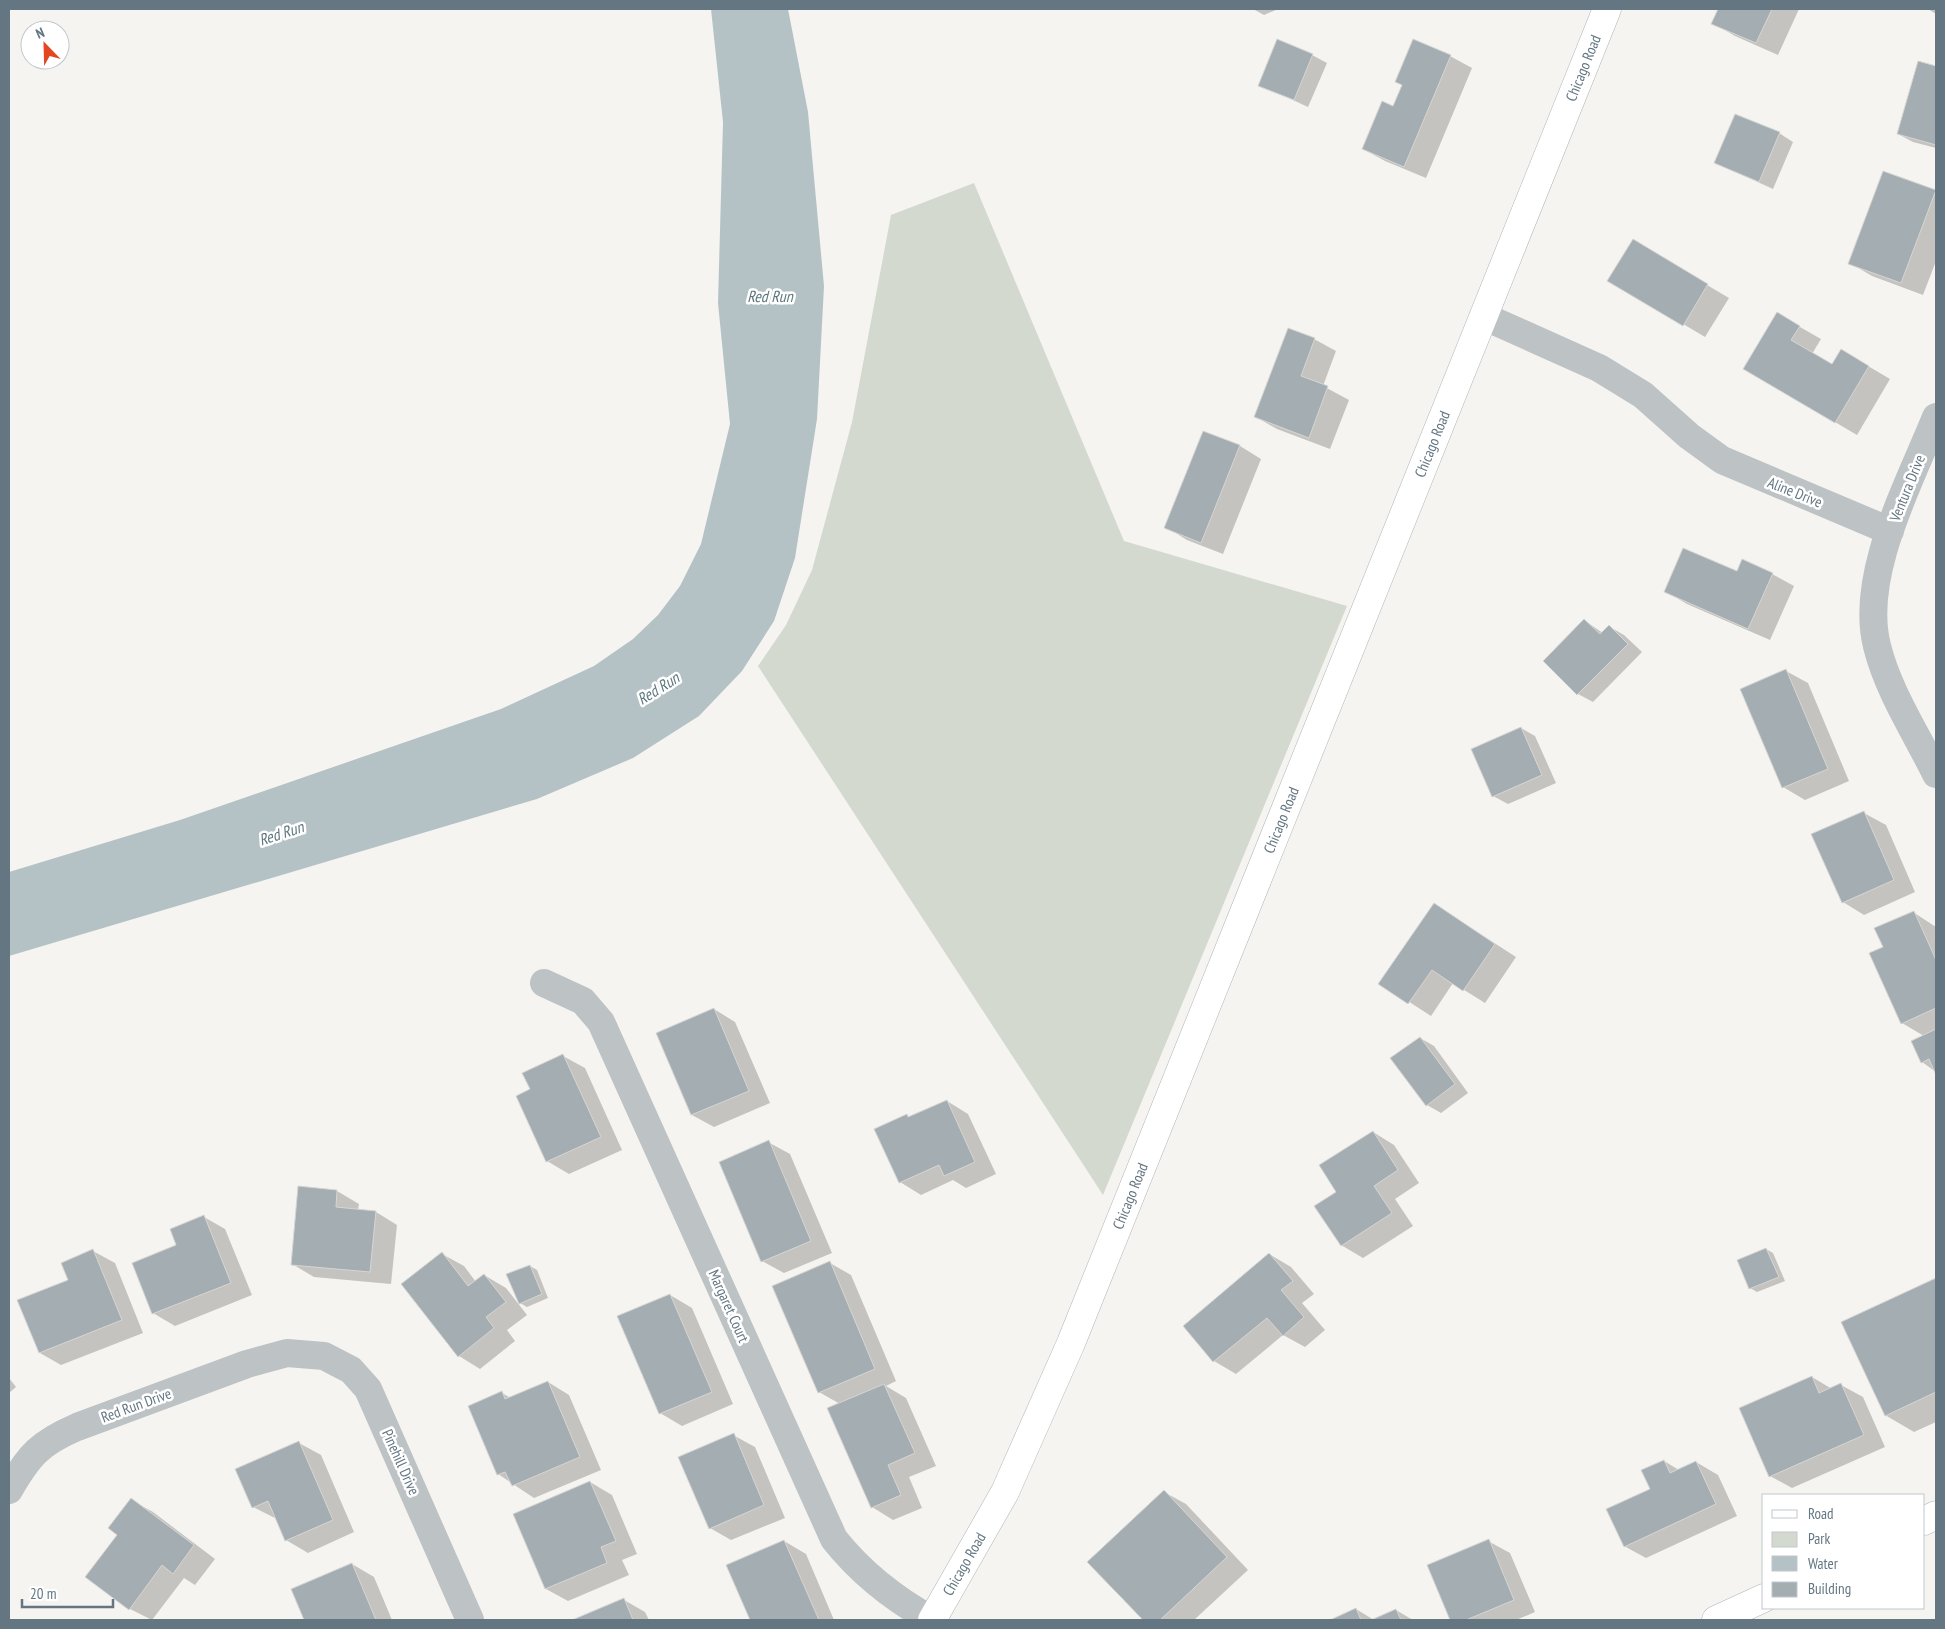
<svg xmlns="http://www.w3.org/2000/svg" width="1945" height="1629" viewBox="0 0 1945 1629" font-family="'PT Sans Narrow',sans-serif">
	<rect width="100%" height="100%" fill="#f5f4f0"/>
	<path fill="#d4d9d0" d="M 974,183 L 1124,541 L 1347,606 L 1103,1195 L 758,666 L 786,625 L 812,570 L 852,422 L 891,215 Z"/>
	<path fill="#b4c2c5" d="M 711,9 L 788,9 L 808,112 L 824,286 L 817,419 L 795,558 L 774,621 L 742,671 L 699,716 L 633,758 L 537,799 L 9,956 L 9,872 L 180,820 L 501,709 L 594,666 L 633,639 L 658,615 L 680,586 L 701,544 L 730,424 L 718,303 L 723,122 Z"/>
	<path fill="#0003" d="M 1253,9 L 1278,9 L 1264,15 Z
		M 1719,9 L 1799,9 L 1778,55 L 1735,36 L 1713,23 Z
		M 1928,9 L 1936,9 L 1936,14 Z
		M 1312,55 L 1327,63 L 1308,107 L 1260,85 Z
		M 1450,56 L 1472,68 L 1426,178 L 1385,161 L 1363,149 L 1394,108 Z
		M 1919,62 L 1936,67 L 1936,148 L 1913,142 L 1898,134 Z
		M 1779,133 L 1793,142 L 1773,189 L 1716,163 Z
		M 1884,172 L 1936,192 L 1936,261 L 1923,295 L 1872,276 L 1850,263 Z
		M 1633,241 L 1729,298 L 1705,337 L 1609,280 Z
		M 1777,314 L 1821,339 L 1812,354 L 1832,366 L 1841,350 L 1890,379 L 1857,435 L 1745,369 Z
		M 1314,339 L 1336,351 L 1323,386 L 1349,400 L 1330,449 L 1277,429 L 1256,417 Z
		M 1204,432 L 1240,446 L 1261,459 L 1223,554 L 1187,540 L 1166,527 Z
		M 1737,573 L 1772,574 L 1794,586 L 1770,640 L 1687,604 L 1665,591 Z
		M 1585,621 L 1603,633 L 1610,627 L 1624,635 L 1642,652 L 1593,702 L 1578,694 Z
		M 1786,671 L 1808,683 L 1849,781 L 1805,800 L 1783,787 Z
		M 1521,728 L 1535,736 L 1556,783 L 1508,804 L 1493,796 Z
		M 1864,813 L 1886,825 L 1915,892 L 1864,915 L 1843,902 Z
		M 1434,904 L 1516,957 L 1485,1003 L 1453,983 L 1431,1016 L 1380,983 Z
		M 1913,912 L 1936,927 L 1936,1072 L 1922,1062 L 1924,1036 L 1902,1023 L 1884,947 Z
		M 714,1009 L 735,1022 L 770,1103 L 714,1127 L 692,1115 L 658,1033 Z
		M 1420,1038 L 1434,1046 L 1468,1093 L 1441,1113 L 1427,1105 Z
		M 563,1056 L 585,1068 L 622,1150 L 569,1174 L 547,1161 L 531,1090 Z
		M 947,1101 L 968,1114 L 996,1174 L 966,1188 L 953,1180 L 921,1195 L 900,1182 L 907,1115 L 911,1117 Z
		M 1373,1132 L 1394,1145 L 1419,1183 L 1395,1199 L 1413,1226 L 1363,1258 L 1341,1245 L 1337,1192 Z
		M 768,1142 L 790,1154 L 832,1253 L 784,1273 L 762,1261 Z
		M 337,1191 L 359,1204 L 358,1210 L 376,1212 L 397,1225 L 391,1284 L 314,1277 L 292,1264 Z
		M 204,1217 L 225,1229 L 252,1295 L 175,1326 L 153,1313 L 178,1246 Z
		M 1766,1249 L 1773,1253 L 1785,1281 L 1757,1292 L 1750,1288 Z
		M 93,1251 L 115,1263 L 143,1333 L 61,1365 L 40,1353 L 69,1280 Z
		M 442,1254 L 464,1266 L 476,1282 L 484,1275 L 506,1288 L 527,1315 L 507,1330 L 515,1341 L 480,1369 L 459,1356 Z
		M 1269,1254 L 1291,1267 L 1314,1294 L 1302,1303 L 1325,1330 L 1305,1347 L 1283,1335 L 1236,1374 L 1214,1361 L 1185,1326 Z
		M 830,1263 L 851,1275 L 896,1381 L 886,1386 L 906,1398 L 936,1466 L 909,1477 L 922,1508 L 893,1520 L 872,1507 L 840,1404 L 819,1392 Z
		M 530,1266 L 537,1270 L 548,1298 L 527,1307 L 520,1303 Z
		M 1936,1279 L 1936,1422 L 1914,1432 L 1885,1415 L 1843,1323 Z
		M 670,1295 L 692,1308 L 733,1404 L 682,1426 L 660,1413 Z
		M 1812,1377 L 1832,1389 L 1841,1385 L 1863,1397 L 1885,1447 L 1792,1488 L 1770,1476 Z
		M 9,1378 L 16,1387 L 9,1393 Z
		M 548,1382 L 569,1395 L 601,1470 L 534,1498 L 498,1474 L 502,1393 L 511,1398 Z
		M 733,1435 L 755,1447 L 785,1518 L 731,1540 L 710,1528 Z
		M 299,1443 L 321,1455 L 354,1532 L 308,1553 L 286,1540 L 277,1519 L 253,1507 Z
		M 1664,1461 L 1679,1470 L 1696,1462 L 1718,1475 L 1737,1516 L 1646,1558 L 1624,1546 Z
		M 590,1482 L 612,1495 L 637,1554 L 622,1560 L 629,1575 L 568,1601 L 546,1589 Z
		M 1164,1492 L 1186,1504 L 1248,1570 L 1194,1620 L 1144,1620 L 1089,1562 Z
		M 131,1500 L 153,1512 L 215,1559 L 195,1585 L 184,1578 L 152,1620 L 130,1609 L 119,1534 Z
		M 784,1541 L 806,1554 L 834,1620 L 751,1620 L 728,1565 Z
		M 1488,1541 L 1510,1553 L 1535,1612 L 1516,1620 L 1451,1620 L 1428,1566 Z
		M 352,1564 L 374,1577 L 392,1620 L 306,1620 L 293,1590 Z
		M 624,1600 L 645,1612 L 649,1620 L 575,1620 Z
		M 1356,1609 L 1374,1620 L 1396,1610 L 1413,1620 L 1332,1620 Z"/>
	<path fill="#a4adb2" stroke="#d6d6d3" d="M 1718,9 L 1772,9 L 1756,43 L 1711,24 Z
		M 1277,39 L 1313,54 L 1294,100 L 1258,86 Z
		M 1413,39 L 1451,55 L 1404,167 L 1362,149 L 1382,101 L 1393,106 L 1402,85 L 1395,82 Z
		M 1918,61 L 1936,66 L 1936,145 L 1897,134 Z
		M 1735,114 L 1780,132 L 1759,182 L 1714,163 Z
		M 1883,171 L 1936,190 L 1901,283 L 1848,264 Z
		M 1633,239 L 1708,284 L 1683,326 L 1607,281 Z
		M 1777,312 L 1800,326 L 1791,340 L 1832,364 L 1841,349 L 1869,366 L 1835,423 L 1743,369 Z
		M 1288,328 L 1315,338 L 1301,376 L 1328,386 L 1309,438 L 1254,417 Z
		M 1203,431 L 1240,445 L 1201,543 L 1164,528 Z
		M 1683,548 L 1737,571 L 1742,559 L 1773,573 L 1748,629 L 1664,592 Z
		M 1584,619 L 1600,634 L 1609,625 L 1628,644 L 1577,695 L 1543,661 Z
		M 1786,669 L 1828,769 L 1782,788 L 1740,689 Z
		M 1521,727 L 1542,775 L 1492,797 L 1471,749 Z
		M 1864,811 L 1894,880 L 1842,903 L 1811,834 Z
		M 1434,903 L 1495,944 L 1463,991 L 1432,970 L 1408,1004 L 1378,984 Z
		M 1914,911 L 1936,960 L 1936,1008 L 1901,1024 L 1869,953 L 1883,947 L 1874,928 Z
		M 714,1008 L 749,1091 L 691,1115 L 656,1033 Z
		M 1936,1029 L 1936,1075 L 1929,1059 L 1921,1063 L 1911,1041 Z
		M 1420,1037 L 1455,1084 L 1426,1106 L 1390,1058 Z
		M 563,1054 L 601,1137 L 546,1162 L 516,1096 L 530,1089 L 522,1073 Z
		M 947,1100 L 975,1162 L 944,1176 L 939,1165 L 899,1183 L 874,1129 L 907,1114 L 908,1117 Z
		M 1373,1131 L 1398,1170 L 1374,1186 L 1392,1213 L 1341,1246 L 1314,1206 L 1336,1192 L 1319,1165 Z
		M 769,1140 L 811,1241 L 761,1262 L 719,1162 Z
		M 298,1186 L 337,1190 L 336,1207 L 376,1211 L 370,1272 L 291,1265 Z
		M 204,1215 L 231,1283 L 152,1314 L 132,1263 L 176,1245 L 170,1229 Z
		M 1766,1248 L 1779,1277 L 1749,1289 L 1737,1260 Z
		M 93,1249 L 122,1320 L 39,1353 L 17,1300 L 68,1280 L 61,1263 Z
		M 442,1252 L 468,1286 L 484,1274 L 506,1302 L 486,1317 L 494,1328 L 458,1357 L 401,1284 Z
		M 1269,1253 L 1293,1281 L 1281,1290 L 1304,1317 L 1283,1336 L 1267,1318 L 1213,1362 L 1183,1326 Z
		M 830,1261 L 875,1369 L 818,1393 L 772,1286 Z
		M 530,1265 L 542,1294 L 519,1304 L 506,1274 Z
		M 1936,1278 L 1936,1392 L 1885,1416 L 1841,1322 Z
		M 670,1294 L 712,1392 L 659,1414 L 617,1316 Z
		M 1812,1376 L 1819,1393 L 1841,1383 L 1864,1435 L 1769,1477 L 1739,1408 Z
		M 548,1381 L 580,1457 L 512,1486 L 505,1472 L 497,1475 L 468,1406 L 502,1391 L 505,1399 Z
		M 884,1384 L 915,1453 L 888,1465 L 901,1495 L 871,1508 L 827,1408 Z
		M 734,1433 L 764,1505 L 709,1529 L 678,1457 Z
		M 299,1441 L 333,1520 L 285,1541 L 268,1501 L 252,1508 L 235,1469 Z
		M 1664,1460 L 1670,1473 L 1696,1461 L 1716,1504 L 1624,1547 L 1606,1509 L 1650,1489 L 1641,1470 Z
		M 590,1481 L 616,1541 L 601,1547 L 607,1563 L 545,1589 L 513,1514 Z
		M 1164,1490 L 1227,1557 L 1160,1620 L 1143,1620 L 1087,1562 Z
		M 131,1498 L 194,1545 L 173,1574 L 162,1565 L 129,1610 L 85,1577 L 117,1535 L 108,1528 Z
		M 1489,1539 L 1514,1600 L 1466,1620 L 1450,1620 L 1427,1565 Z
		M 784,1540 L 819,1620 L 750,1620 L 726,1565 Z
		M 352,1563 L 376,1620 L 304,1620 L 291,1589 Z
		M 624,1598 L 633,1620 L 572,1620 Z
		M 1356,1608 L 1361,1620 L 1330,1620 Z
		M 1396,1609 L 1401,1620 L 1371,1620 Z"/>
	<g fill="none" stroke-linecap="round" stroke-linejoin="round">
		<g stroke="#b0b6ba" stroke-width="29">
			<path id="secondary" d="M 1924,1521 L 1936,1515
				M 932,1620 L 1005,1492 L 1071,1343 L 1607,9
				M 1716,1620 L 1764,1598"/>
		</g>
		<path stroke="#bdc2c5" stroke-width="28" d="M 1483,316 L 1599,368 L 1643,395 L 1689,436 L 1722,460 L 1890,531
			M 1936,417 C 1910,482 1859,575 1877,646 C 1888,691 1916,733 1936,774
			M 544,983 L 583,1001 L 601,1022 L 834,1539 C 861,1573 894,1599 932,1620
			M 9,1490 C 29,1455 40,1443 77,1427 L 247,1364 L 287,1353 L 324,1356 L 351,1370 L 368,1389 L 470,1620"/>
		<use href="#secondary" stroke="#fff" stroke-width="28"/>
	</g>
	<g text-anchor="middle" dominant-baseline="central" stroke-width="5" stroke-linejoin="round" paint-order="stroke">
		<g font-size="15" fill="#637682" stroke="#fff">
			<text transform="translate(1583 68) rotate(-68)">Chicago Road</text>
			<text transform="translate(1432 444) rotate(-68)">Chicago Road</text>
			<text transform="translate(1907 488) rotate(-68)">Ventura Drive</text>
			<text transform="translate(1795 492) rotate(22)">Aline Drive</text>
			<text transform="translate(1281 820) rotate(-68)">Chicago Road</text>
			<text transform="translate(1130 1196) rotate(-68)">Chicago Road</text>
			<text transform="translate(729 1306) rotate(66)">Margaret Court</text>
			<text transform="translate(136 1405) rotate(-20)">Red Run Drive</text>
			<text transform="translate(401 1462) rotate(66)">Pinehill Drive</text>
			<text transform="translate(964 1564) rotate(-60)">Chicago Road</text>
		</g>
		<g font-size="16" font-style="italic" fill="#5f787f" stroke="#fff">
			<text x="770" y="296">Red Run</text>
			<text transform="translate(658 688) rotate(-32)">Red Run</text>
			<text transform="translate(281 833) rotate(-18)">Red Run</text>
		</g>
	</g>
	<rect width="1945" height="1629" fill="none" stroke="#637682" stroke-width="20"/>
	<rect x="1762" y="1494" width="162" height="115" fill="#ffffff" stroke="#c1c8cd"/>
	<rect x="1772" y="1510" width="25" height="8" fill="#ffffff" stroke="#c1c8cd"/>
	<text x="1808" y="1519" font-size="15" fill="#637682">Road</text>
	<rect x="1772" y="1532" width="25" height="15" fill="#d4d9d0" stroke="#c1c8cd"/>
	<text x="1808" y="1544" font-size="15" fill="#637682">Park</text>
	<rect x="1772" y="1556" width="25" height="15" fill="#b4c2c5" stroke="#c1c8cd"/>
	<text x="1808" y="1569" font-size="15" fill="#637682">Water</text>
	<rect x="1772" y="1582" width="25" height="15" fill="#a4adb2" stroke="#c1c8cd"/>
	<text x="1808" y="1594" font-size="15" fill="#637682">Building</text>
	<g transform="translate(45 45) rotate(337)"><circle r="24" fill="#ffffff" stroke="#c1c8cd"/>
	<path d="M0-4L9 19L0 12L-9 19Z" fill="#e34722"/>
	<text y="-8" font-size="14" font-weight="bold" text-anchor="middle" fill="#637682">N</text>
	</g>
	<path d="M22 1599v8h91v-8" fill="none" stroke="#637682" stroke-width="2.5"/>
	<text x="30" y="1599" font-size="15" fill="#637682" stroke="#ffffff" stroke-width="4" paint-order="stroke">20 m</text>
</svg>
